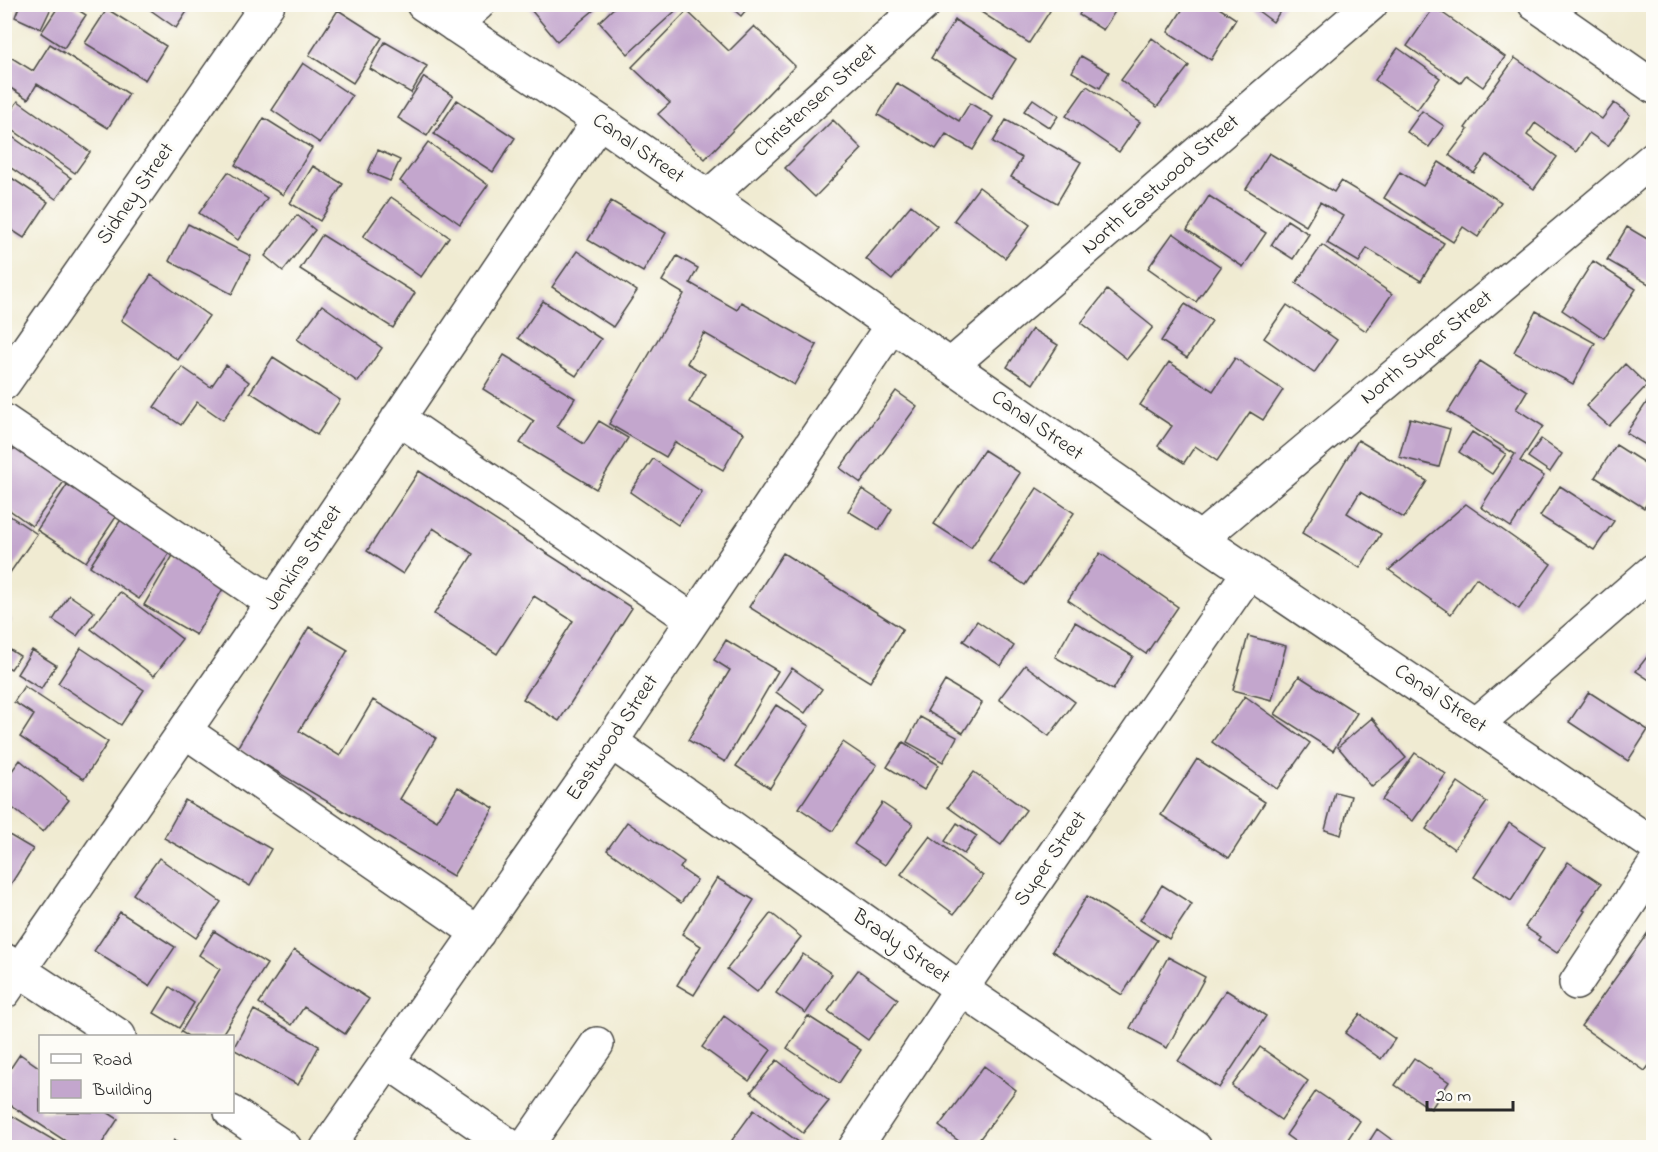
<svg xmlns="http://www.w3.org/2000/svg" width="1658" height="1152" viewBox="0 0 1658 1152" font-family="'Indie Flower',sans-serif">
	<rect width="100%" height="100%" fill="#fdfcf7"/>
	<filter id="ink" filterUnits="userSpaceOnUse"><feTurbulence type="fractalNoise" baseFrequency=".0167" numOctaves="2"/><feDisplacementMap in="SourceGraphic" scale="12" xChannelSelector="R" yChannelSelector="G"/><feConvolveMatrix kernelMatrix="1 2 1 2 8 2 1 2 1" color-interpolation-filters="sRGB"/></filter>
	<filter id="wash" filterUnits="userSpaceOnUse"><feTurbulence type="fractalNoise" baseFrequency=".008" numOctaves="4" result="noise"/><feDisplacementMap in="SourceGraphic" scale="24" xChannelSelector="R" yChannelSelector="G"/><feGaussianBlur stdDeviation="1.35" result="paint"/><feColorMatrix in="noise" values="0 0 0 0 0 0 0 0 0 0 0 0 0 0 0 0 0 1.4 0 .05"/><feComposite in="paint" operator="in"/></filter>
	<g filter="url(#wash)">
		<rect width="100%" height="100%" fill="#f0ebd2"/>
		<g id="blocks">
			<path fill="#c3a6cd" d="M 20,4 L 53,4 L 41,29 L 15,17 Z
				M 60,4 L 69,4 L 86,15 L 64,48 L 41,33 Z
				M 142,4 L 192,4 L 176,28 Z
				M 526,4 L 601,4 L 557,41 Z
				M 618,4 L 683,4 L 628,54 L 599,22 Z
				M 727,4 L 751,4 L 741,16 Z
				M 986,4 L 1041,4 L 1050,11 L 1029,43 L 981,12 Z
				M 1085,4 L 1108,4 L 1116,10 L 1103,30 L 1079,15 Z
				M 1186,4 L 1213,4 L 1236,19 L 1211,60 L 1168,32 Z
				M 1249,4 L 1285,4 L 1273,22 Z
				M 1434,7 L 1505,57 L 1483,87 L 1466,75 L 1460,83 L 1407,46 Z
				M 107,9 L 166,46 L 145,80 L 85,43 Z
				M 338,10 L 382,38 L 353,83 L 309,55 Z
				M 687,11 L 729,51 L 754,26 L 795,66 L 705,159 L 658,114 L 670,103 L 632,67 Z
				M 955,20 L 1016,59 L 992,97 L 931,58 Z
				M 1152,38 L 1189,66 L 1157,107 L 1121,80 Z
				M 385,42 L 427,66 L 411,93 L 370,69 Z
				M 50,44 L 129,94 L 108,128 L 37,84 L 28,99 L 4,84 L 4,53 L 33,71 Z
				M 1398,48 L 1440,78 L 1417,110 L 1375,80 Z
				M 1081,56 L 1109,72 L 1100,88 L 1072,72 Z
				M 1515,58 L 1602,119 L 1614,103 L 1630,115 L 1608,146 L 1589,133 L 1576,152 L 1535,123 L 1527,135 L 1557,157 L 1534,189 L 1487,155 L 1474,173 L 1449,155 L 1468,130 L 1465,128 Z
				M 303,63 L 352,96 L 320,143 L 272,110 Z
				M 424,77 L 453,96 L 427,136 L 398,118 Z
				M 897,83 L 959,121 L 970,103 L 993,117 L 973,150 L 946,134 L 936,149 L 878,115 Z
				M 1087,86 L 1140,122 L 1119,152 L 1066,116 Z
				M 1033,99 L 1058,116 L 1050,128 L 1024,111 Z
				M 457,100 L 515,138 L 493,172 L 434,134 Z
				M 18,101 L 90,152 L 75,173 L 4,124 L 4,120 Z
				M 1422,111 L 1444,126 L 1429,147 L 1407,132 Z
				M 264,118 L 312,148 L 283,195 L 235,165 Z
				M 833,120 L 862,149 L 815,197 L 785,168 Z
				M 1006,120 L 1081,162 L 1057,203 L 1011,177 L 1022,158 L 993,142 Z
				M 4,131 L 71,178 L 56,199 L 4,163 Z
				M 428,142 L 488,185 L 460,224 L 400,181 Z
				M 378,150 L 400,160 L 390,181 L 368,172 Z
				M 1269,153 L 1334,192 L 1341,181 L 1444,243 L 1421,281 L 1367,248 L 1359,262 L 1327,243 L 1343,216 L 1320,202 L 1306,226 L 1246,189 Z
				M 1439,162 L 1501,202 L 1478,237 L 1463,227 L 1453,242 L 1384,198 L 1400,172 L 1423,186 Z
				M 313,166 L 343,184 L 320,221 L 290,203 Z
				M 228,172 L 267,198 L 238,240 L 199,213 Z
				M 4,173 L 48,202 L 24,238 L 4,225 Z
				M 979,187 L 1030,225 L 1005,258 L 954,220 Z
				M 1209,196 L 1266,233 L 1243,267 L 1187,230 Z
				M 391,197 L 449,237 L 421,277 L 363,237 Z
				M 611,201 L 666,233 L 643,272 L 588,240 Z
				M 911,205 L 937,226 L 892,280 L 866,259 Z
				M 297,215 L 315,230 L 283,271 L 265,256 Z
				M 1287,220 L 1309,234 L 1293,259 L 1271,245 Z
				M 188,224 L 251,256 L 232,294 L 169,261 Z
				M 1627,227 L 1654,243 L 1654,287 L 1607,260 Z
				M 1173,233 L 1221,267 L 1196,302 L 1148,268 Z
				M 322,235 L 415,293 L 393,328 L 300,269 Z
				M 1322,245 L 1392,294 L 1366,331 L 1296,283 Z
				M 577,251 L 637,291 L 613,327 L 552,287 Z
				M 677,256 L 698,268 L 690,283 L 737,310 L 741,302 L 817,345 L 794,385 L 704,333 L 687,363 L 705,374 L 689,402 L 744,433 L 723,470 L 675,442 L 666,457 L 609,424 L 684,294 L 662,281 Z
				M 1593,261 L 1636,289 L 1604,338 L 1562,310 Z
				M 151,275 L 209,316 L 178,360 L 121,320 Z
				M 1107,290 L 1153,327 L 1127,359 L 1081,323 Z
				M 543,301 L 601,339 L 576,376 L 518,338 Z
				M 1185,304 L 1212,321 L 1187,358 L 1161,341 Z
				M 322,305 L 382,348 L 358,382 L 297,339 Z
				M 1287,305 L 1337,340 L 1314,373 L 1264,338 Z
				M 1536,311 L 1595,343 L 1573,384 L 1514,352 Z
				M 1032,329 L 1058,345 L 1033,384 L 1007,367 Z
				M 504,355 L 575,398 L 557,427 L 584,444 L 599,421 L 628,438 L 596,489 L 520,443 L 534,421 L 483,389 Z
				M 273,357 L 340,400 L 317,435 L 250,392 Z
				M 1235,358 L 1283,390 L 1263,420 L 1250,412 L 1217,461 L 1195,446 L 1184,463 L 1158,446 L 1172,426 L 1140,405 L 1169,362 L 1213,391 Z
				M 1480,361 L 1527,391 L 1516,409 L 1543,426 L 1520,461 L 1544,476 L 1511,527 L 1481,507 L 1515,454 L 1448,412 Z
				M 1625,364 L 1647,385 L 1609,426 L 1586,406 Z
				M 226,365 L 249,382 L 223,420 L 197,402 L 181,425 L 154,407 L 182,367 L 211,387 Z
				M 896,391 L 917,406 L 861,483 L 840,468 Z
				M 1647,402 L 1654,406 L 1654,450 L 1626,433 Z
				M 1410,418 L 1450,429 L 1439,467 L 1399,457 Z
				M 1472,432 L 1506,454 L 1492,474 L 1459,452 Z
				M 1541,439 L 1562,454 L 1550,472 L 1528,457 Z
				M 1358,440 L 1427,481 L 1404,518 L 1360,492 L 1347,513 L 1381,534 L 1360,568 L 1302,533 Z
				M 19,441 L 68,476 L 32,526 L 4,506 L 4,461 Z
				M 1616,445 L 1654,469 L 1654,493 L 1644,508 L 1595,477 Z
				M 984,450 L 1020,473 L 971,548 L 934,524 Z
				M 653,459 L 702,492 L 678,525 L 630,492 Z
				M 419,471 L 632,608 L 559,721 L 523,699 L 573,621 L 534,596 L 497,654 L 434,614 L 473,554 L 433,528 L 403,574 L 367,551 Z
				M 71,479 L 120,511 L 86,562 L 37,530 Z
				M 1560,486 L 1614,521 L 1594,550 L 1540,516 Z
				M 1037,488 L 1074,513 L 1025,585 L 989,561 Z
				M 862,489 L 892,509 L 879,530 L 848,511 Z
				M 1466,504 L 1551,564 L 1519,609 L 1476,578 L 1451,614 L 1389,570 Z
				M 4,512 L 37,534 L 7,577 L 4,575 Z
				M 124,515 L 173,548 L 139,599 L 90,566 Z
				M 175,552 L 227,582 L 196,635 L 144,605 Z
				M 783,553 L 903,629 L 870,682 L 749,607 Z
				M 1100,553 L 1178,607 L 1146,654 L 1068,600 Z
				M 120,592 L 182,639 L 154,676 L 91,629 Z
				M 69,595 L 94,612 L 77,636 L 53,620 Z
				M 4,615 L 12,620 L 4,632 Z
				M 977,621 L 1014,646 L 1001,666 L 963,641 Z
				M 1075,622 L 1133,656 L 1113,690 L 1055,657 Z
				M 309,627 L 348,650 L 299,731 L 340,756 L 373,700 L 436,738 L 400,799 L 437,821 L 458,787 L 494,808 L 453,876 L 237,748 Z
				M 1248,636 L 1286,646 L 1272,700 L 1233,690 Z
				M 726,640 L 778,671 L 725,762 L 688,740 L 730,670 L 714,660 Z
				M 4,646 L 20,656 L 11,669 L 4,665 Z
				M 81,648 L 144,690 L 121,725 L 58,683 Z
				M 1654,648 L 1654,683 L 1636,671 Z
				M 32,650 L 56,665 L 41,689 L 17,674 Z
				M 1025,665 L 1075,702 L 1049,736 L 999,699 Z
				M 792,668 L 822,689 L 805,713 L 776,692 Z
				M 1299,676 L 1357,713 L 1333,751 L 1275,714 Z
				M 945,681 L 982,703 L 963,733 L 927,711 Z
				M 24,686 L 108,742 L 84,779 L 20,737 L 34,715 L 14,702 Z
				M 1589,692 L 1648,730 L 1628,761 L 1569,722 Z
				M 1245,696 L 1310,743 L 1277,789 L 1212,742 Z
				M 776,705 L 809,726 L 770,788 L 736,766 Z
				M 920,717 L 957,737 L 943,762 L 907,742 Z
				M 1372,718 L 1406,758 L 1372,787 L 1338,747 Z
				M 843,742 L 877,765 L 833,831 L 799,808 Z
				M 903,742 L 939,765 L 924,790 L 887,767 Z
				M 1415,753 L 1446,774 L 1413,821 L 1382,800 Z
				M 1197,759 L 1265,802 L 1229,858 L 1161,815 Z
				M 20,760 L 69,800 L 43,832 L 5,802 L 5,780 Z
				M 974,772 L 1026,810 L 1001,845 L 948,807 Z
				M 1458,782 L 1487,802 L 1454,849 L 1426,829 Z
				M 1335,792 L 1351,796 L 1341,835 L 1325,830 Z
				M 185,800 L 271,849 L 250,886 L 164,838 Z
				M 882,803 L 913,824 L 885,865 L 854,844 Z
				M 627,822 L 684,862 L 680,868 L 697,880 L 681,903 L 607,850 Z
				M 957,823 L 977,836 L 964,854 L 945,841 Z
				M 1509,823 L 1545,847 L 1511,901 L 1474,877 Z
				M 4,832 L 33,849 L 6,892 L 4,891 Z
				M 930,836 L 983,876 L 954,914 L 901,874 Z
				M 159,858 L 221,902 L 196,938 L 133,894 Z
				M 1568,862 L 1601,884 L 1583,910 L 1585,911 L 1557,953 L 1538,940 L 1540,937 L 1525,927 Z
				M 717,878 L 754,900 L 694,995 L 677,985 L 701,946 L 682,934 Z
				M 1162,885 L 1192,904 L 1169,939 L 1140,920 Z
				M 1087,896 L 1157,940 L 1122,995 L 1052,951 Z
				M 120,912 L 175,947 L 149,986 L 94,951 Z
				M 771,913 L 801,937 L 757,992 L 727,969 Z
				M 1654,924 L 1654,1059 L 1645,1071 L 1581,1026 Z
				M 214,931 L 267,964 L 221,1036 L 188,1036 L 181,1032 L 220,969 L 199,955 Z
				M 294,950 L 369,999 L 345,1034 L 304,1007 L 292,1025 L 259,1003 Z
				M 803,954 L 832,974 L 806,1013 L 776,993 Z
				M 1168,957 L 1205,977 L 1167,1048 L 1130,1028 Z
				M 858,970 L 898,999 L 868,1040 L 828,1011 Z
				M 170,987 L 194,1003 L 179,1028 L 154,1013 Z
				M 1226,990 L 1266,1016 L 1219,1088 L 1178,1061 Z
				M 254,1010 L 319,1046 L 298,1085 L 233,1049 Z
				M 1360,1014 L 1395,1039 L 1381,1059 L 1345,1033 Z
				M 724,1016 L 771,1050 L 749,1081 L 702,1047 Z
				M 808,1016 L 861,1050 L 839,1083 L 787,1048 Z
				M 1260,1047 L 1308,1081 L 1281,1120 L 1232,1086 Z
				M 20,1054 L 40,1068 L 40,1112 L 107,1112 L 118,1119 L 99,1148 L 76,1148 L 4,1101 L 4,1078 Z
				M 1414,1058 L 1449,1082 L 1431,1109 L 1395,1085 Z
				M 777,1060 L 829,1101 L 803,1133 L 751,1092 Z
				M 984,1066 L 1016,1090 L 973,1148 L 968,1148 L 939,1126 Z
				M 1316,1091 L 1360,1121 L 1342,1148 L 1304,1148 L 1286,1135 Z
				M 754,1110 L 800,1143 L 797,1148 L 742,1148 L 732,1140 Z
				M 4,1111 L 67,1148 L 4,1148 Z
				M 1377,1129 L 1403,1148 L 1365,1148 Z
				M 174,1140 L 187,1148 L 170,1148 Z"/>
		</g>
	</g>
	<g filter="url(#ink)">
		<use href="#blocks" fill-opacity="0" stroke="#494844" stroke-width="1.5"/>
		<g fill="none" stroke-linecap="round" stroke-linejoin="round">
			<g stroke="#494844" stroke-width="36">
				<path id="minor" d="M 423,4 L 599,121 L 1200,539 L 1654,845
					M 1535,4 L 1654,87
					M 454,25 L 478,4
					M 708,197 L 924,4
					M 950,366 L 1371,4
					M 4,383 L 268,4
					M 398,418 L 693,620
					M 4,421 L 273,603
					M 1200,539 L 1654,158
					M 1477,724 L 1654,570
					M 185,731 L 478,933
					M 611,742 L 961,989 L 1195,1148
					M 4,960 L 119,1036
					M 1576,983 L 1654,866
					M 4,992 L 302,561 L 599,121
					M 388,1062 L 513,1148
					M 231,1112 L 285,1148
					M 327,1148 L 611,742 L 892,325
					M 525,1148 L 597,1044
					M 855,1148 L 961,989 L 1249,572"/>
			</g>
			<use href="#minor" stroke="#fff" stroke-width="33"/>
		</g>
	</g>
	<g text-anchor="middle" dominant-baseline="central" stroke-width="6" stroke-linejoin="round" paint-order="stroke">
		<g font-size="21" fill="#2b2b2b" stroke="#fdfcf7">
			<text transform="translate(816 101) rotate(-42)">Christensen Street</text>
			<text transform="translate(638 149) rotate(35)">Canal Street</text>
			<text transform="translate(1161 185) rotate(-41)">North Eastwood Street</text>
			<text transform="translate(136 194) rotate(-55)">Sidney Street</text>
			<text transform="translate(1427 348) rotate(-40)">North Super Street</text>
			<text transform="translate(1037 426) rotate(35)">Canal Street</text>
			<text transform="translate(304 558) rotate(-56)">Jenkins Street</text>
			<text transform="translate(1440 699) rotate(34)">Canal Street</text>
			<text transform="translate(613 738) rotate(-56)">Eastwood Street</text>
			<text transform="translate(1051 859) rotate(-55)">Super Street</text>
			<text transform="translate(901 947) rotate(35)">Brady Street</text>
		</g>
	</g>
	<rect width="1658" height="1152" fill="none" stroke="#fdfcf7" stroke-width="24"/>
	<rect x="39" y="1035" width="195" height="78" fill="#fdfcf7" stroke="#a9a8a5" stroke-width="1.5"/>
	<rect x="51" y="1054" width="30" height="9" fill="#ffffff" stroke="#a9a8a5" stroke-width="1.5"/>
	<text x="93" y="1065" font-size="18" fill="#2b2b2b">Road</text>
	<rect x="51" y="1080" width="30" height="18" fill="#c3a6cd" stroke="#a9a8a5" stroke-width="1.5"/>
	<text x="93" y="1095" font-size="18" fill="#2b2b2b">Building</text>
	<path d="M1427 1101v9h86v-9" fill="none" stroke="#2b2b2b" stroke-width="3"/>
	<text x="1436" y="1101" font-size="18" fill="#2b2b2b" stroke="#fdfcf7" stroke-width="4.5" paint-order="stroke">20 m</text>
</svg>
